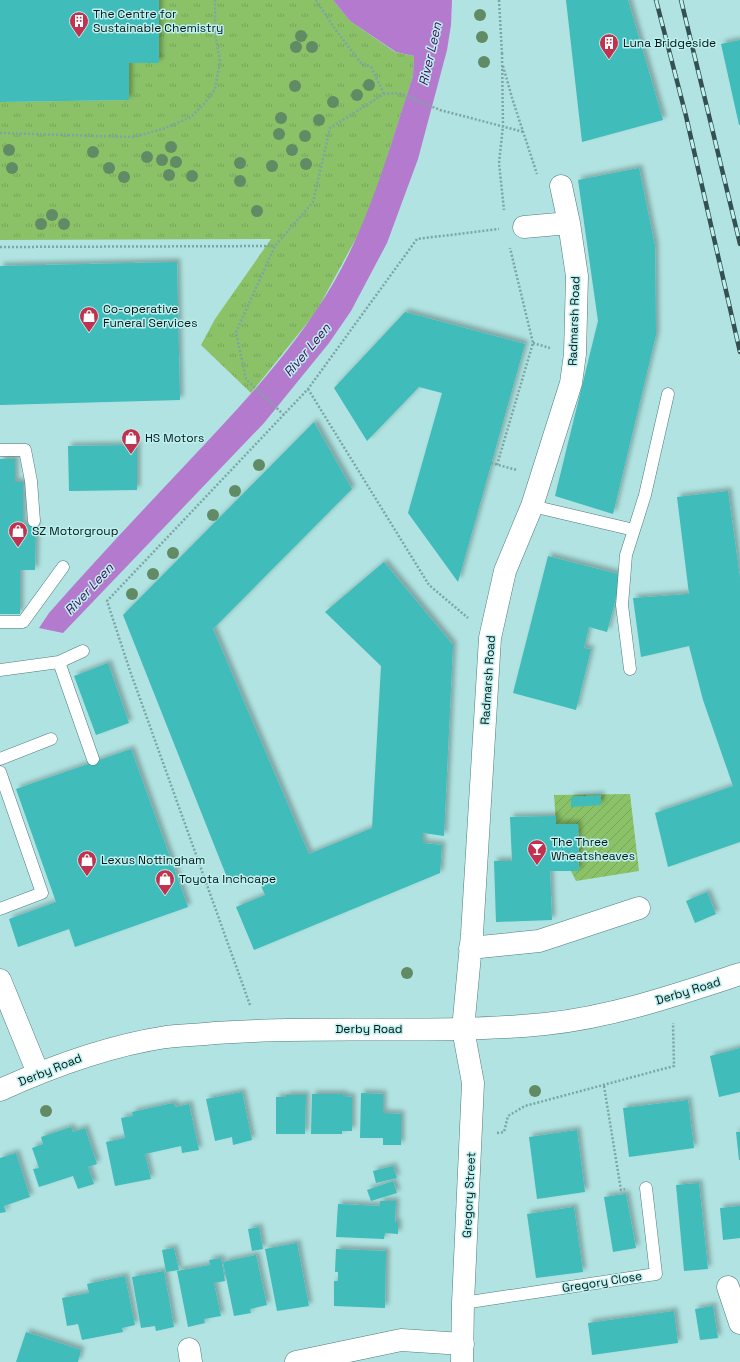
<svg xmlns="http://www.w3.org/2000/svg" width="740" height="1362" viewBox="0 0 740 1362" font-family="'Space Grotesk',sans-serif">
	<defs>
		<pattern id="grass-tufts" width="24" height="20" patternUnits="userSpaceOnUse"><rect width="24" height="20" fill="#8bc268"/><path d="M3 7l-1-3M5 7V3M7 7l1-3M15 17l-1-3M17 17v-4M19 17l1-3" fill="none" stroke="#76a659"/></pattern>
		<pattern id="garden-furrows" width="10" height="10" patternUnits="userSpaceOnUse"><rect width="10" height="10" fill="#8bc268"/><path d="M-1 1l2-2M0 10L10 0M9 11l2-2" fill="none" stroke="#76a659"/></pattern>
		<filter id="shadow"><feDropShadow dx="3.5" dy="-3.5" stdDeviation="2" flood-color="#0004"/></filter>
	</defs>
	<rect width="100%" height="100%" fill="#b0e3e1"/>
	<path fill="url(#grass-tufts)" d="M 159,0 L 333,0 L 350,21 L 395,52 L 414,56 L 413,76 L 372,205 L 360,231 L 316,312 L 251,393 L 201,345 L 215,319 L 271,239 L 0,240 L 0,102 L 129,100 L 129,63 L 159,63 Z"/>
	<path fill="url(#garden-furrows)" d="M 630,794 L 639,871 L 576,881 L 571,871 L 579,870 L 578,824 L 556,824 L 554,795 Z"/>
	<path fill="#b37ace" d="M 333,0 L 452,0 L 451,25 L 447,50 L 418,159 L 387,243 L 351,311 L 329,343 L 264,423 L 63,633 L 39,628 L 49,613 C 94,562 141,512 188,462 C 241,406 295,349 334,282 C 371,218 390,146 413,76 L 414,56 L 396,52 L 350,21 Z"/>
	<path fill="#3fbcbb" filter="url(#shadow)" d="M 0,0 L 159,0 L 159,63 L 129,63 L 129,100 L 0,102 Z
		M 566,0 L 628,0 L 663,120 L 582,142 Z
		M 740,40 L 740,125 L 739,125 L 721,44 Z
		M 639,168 L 655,246 L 656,335 L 613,514 L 555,496 L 598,321 L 578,180 Z
		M 177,262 L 180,400 L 0,405 L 0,266 Z
		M 405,312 L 525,344 L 458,582 L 408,513 L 442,393 L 419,387 L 367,441 L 334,388 Z
		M 314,422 L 352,489 L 213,629 L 309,854 L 372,828 L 381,666 L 325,612 L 384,562 L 453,645 L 444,836 L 423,833 L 423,843 L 442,845 L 440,873 L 254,950 L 236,907 L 265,895 L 261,886 L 257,875 L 230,885 L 123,615 Z
		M 137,445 L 137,490 L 69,491 L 68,446 Z
		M 0,459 L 15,459 L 15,482 L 23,482 L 23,525 L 36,525 L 35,570 L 20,570 L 20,614 L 0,614 Z
		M 728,491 L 740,578 L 740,842 L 668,867 L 655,813 L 733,786 L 703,700 L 689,646 L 641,657 L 633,598 L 689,594 L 677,497 Z
		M 548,556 L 622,575 L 607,632 L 589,627 L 584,648 L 591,649 L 576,710 L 513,693 Z
		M 108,663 L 129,723 L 96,735 L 74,676 Z
		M 131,749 L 188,907 L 75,947 L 69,929 L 18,947 L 9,919 L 56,902 L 16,789 Z
		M 601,795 L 601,805 L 571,807 L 571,797 Z
		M 556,816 L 556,824 L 578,824 L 579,871 L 550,871 L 552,920 L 496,922 L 494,861 L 512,861 L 510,817 Z
		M 707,892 L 716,914 L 695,923 L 686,901 Z
		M 740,1048 L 740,1092 L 719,1097 L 710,1056 Z
		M 242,1092 L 252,1140 L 233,1145 L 232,1137 L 215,1141 L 206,1099 Z
		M 361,1093 L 383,1094 L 383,1113 L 401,1114 L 401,1145 L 383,1145 L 383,1138 L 360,1138 Z
		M 312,1094 L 343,1094 L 344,1096 L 352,1097 L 352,1131 L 342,1131 L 342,1134 L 311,1134 Z
		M 286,1095 L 306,1095 L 305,1134 L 276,1134 L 276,1097 L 286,1097 Z
		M 688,1100 L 694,1148 L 629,1157 L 623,1108 Z
		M 173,1103 L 176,1107 L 189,1104 L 199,1150 L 182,1153 L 181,1146 L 145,1154 L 151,1179 L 115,1186 L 106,1142 L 125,1138 L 121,1118 L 133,1116 L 132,1112 Z
		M 71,1127 L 73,1132 L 85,1128 L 97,1164 L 88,1167 L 94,1184 L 78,1189 L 73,1176 L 39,1187 L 33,1169 L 39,1168 L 32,1148 L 43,1144 L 41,1137 Z
		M 577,1130 L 585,1192 L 537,1199 L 529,1137 Z
		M 736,1132 L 740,1132 L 740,1160 L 739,1160 Z
		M 16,1153 L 30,1197 L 4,1206 L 6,1212 L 0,1213 L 0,1158 Z
		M 393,1166 L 397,1178 L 376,1183 L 373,1171 Z
		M 393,1181 L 397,1193 L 371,1201 L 367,1190 Z
		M 699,1183 L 708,1269 L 684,1271 L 676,1185 Z
		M 626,1194 L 636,1248 L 613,1252 L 604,1197 Z
		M 380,1201 L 396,1201 L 395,1222 L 398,1222 L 398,1234 L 385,1233 L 384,1239 L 336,1237 L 338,1204 L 380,1206 Z
		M 740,1206 L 740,1238 L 723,1240 L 720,1208 Z
		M 574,1207 L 583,1272 L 536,1278 L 527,1214 Z
		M 259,1227 L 263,1249 L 252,1251 L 248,1229 Z
		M 297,1243 L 309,1306 L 277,1311 L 265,1249 Z
		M 174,1248 L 179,1270 L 166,1272 L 162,1250 Z
		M 336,1249 L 386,1251 L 385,1308 L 334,1306 L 334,1281 L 338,1281 L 338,1272 L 335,1272 Z
		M 256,1255 L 267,1305 L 250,1309 L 251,1313 L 234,1316 L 223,1262 Z
		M 221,1258 L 225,1281 L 214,1283 L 221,1316 L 204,1319 L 205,1323 L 188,1327 L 177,1271 L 210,1265 L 209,1260 Z
		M 164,1271 L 174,1327 L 156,1331 L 155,1326 L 141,1328 L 132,1277 Z
		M 125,1276 L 135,1325 L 122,1328 L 123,1332 L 82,1340 L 78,1324 L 67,1326 L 62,1298 L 89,1293 L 87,1284 Z
		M 713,1306 L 718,1338 L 700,1340 L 695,1309 Z
		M 674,1311 L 678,1343 L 592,1355 L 588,1323 Z
		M 26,1332 L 81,1350 L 78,1362 L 16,1362 Z"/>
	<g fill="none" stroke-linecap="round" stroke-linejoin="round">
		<g stroke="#4d7c7b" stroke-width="13">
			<path id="service" d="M 0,450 L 25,450 L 31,481 L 34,521
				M 532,506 L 634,530 L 626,555 L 622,605 L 630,669
				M 634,530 L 645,495 L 668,394
				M 0,622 L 23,622 L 63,567
				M 83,651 L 59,662 L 93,759
				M 0,670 L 59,662
				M 0,759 L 51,739
				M 0,772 L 42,893 L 0,909
				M 463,1303 L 656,1274 L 646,1188"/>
		</g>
		<g stroke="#4d7c7b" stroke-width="23">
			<path id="minor" d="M 524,227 L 569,223
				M 470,948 L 539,941 L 639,908
				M 463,1029 L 472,934 L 490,638 L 505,571 L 532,506 L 571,383 L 575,354 L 577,276 L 569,223 L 561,186
				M 728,1287 L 740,1323
				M 189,1349 L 191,1362
				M 296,1362 L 401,1340 L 463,1344"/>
		</g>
		<g stroke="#4d7c7b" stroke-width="23">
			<path id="tertiary" d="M 0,980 L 38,1073
				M 462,1362 L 463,1303 L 473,1083 L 463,1029"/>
		</g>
		<g stroke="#4d7c7b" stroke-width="23">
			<path id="primary" d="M 0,1090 C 53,1066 107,1046 166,1037 C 182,1035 199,1035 215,1033 C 325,1025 436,1035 545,1024 C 612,1017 676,995 740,974"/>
		</g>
		<path stroke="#7ca6a4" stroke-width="2.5" stroke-dasharray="2 2" stroke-linecap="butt" d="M 316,0 L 335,29 L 361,63 L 371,67 L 384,94
			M 499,0 L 502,54
			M 502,53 L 503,126 L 499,163 L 504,210
			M 503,66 L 513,101 L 537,174
			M 0,133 L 133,137 L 163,129 L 191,117 L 205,103 L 215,89 L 220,61 L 215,33 L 215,0
			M 0,247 L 275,246
			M 533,343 L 550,348
			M 308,389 L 429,585 L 468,618
			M 284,415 L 246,379 L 236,332 L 275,246 L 313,202 L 330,128 L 384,94 L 399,93 L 440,110 L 524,132
			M 491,463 L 517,470
			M 497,465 L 533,343 L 510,248
			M 250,1005 L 129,668 L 107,601 L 308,389 L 417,239 L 499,229
			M 604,1086 L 621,1190 L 625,1189
			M 497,1133 L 504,1132 L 508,1116 L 525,1106 L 674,1066 L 673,1023"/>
		<use href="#service" stroke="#fff" stroke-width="12"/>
		<use href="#minor" stroke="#fff" stroke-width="22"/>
		<use href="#tertiary" stroke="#fff" stroke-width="22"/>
		<use href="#primary" stroke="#fff" stroke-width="22"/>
		<g stroke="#355050" stroke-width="4.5">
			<path id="rail" d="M 656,0 L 686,116 L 740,352
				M 681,0 L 740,244"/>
		</g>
		<use href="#rail" stroke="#bdf0ef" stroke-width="3" stroke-dasharray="9" stroke-linecap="butt"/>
	</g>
	<g fill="#618b65">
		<circle cx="480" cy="15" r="6"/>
		<circle cx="301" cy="36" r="6"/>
		<circle cx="482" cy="37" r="6"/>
		<circle cx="296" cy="47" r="6"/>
		<circle cx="312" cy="47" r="6"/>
		<circle cx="484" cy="62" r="6"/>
		<circle cx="369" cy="85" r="6"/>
		<circle cx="295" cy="86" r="6"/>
		<circle cx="357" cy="95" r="6"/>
		<circle cx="333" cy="102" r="6"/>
		<circle cx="281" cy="118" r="6"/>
		<circle cx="319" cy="120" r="6"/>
		<circle cx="279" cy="134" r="6"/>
		<circle cx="305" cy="136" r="6"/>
		<circle cx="171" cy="147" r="6"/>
		<circle cx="9" cy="150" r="6"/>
		<circle cx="292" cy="150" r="6"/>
		<circle cx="93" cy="152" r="6"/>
		<circle cx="147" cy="157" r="6"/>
		<circle cx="162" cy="160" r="6"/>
		<circle cx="176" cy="162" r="6"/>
		<circle cx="240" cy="163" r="6"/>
		<circle cx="306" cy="164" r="6"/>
		<circle cx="272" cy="166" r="6"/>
		<circle cx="12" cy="168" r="6"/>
		<circle cx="109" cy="168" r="6"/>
		<circle cx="169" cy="175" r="6"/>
		<circle cx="192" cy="176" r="6"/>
		<circle cx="124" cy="177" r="6"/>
		<circle cx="240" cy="181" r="6"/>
		<circle cx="257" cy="211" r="6"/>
		<circle cx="52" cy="215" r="6"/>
		<circle cx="41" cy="224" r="6"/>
		<circle cx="64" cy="224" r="6"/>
		<circle cx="259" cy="465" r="6"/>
		<circle cx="235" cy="491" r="6"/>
		<circle cx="213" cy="515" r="6"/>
		<circle cx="173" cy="553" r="6"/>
		<circle cx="153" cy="574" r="6"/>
		<circle cx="132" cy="594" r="6"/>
		<circle cx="407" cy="973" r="6"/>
		<circle cx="535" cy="1091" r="6"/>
		<circle cx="46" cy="1111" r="6"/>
	</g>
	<defs>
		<g id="building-pin" transform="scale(1)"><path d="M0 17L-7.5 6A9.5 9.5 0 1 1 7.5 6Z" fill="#c2324f" stroke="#bdf0ef"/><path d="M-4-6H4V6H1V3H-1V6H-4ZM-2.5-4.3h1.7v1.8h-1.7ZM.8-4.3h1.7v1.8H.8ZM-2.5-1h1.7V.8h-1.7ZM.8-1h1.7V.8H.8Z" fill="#fff"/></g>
		<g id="shop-pin" transform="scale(1)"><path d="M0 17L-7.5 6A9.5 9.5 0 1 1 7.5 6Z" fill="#c2324f" stroke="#bdf0ef"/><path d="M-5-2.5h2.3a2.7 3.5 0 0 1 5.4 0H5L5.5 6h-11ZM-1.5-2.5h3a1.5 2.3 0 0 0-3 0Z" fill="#fff"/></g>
		<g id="bar-pin" transform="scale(1)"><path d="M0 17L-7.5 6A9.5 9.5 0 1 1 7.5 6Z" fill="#c2324f" stroke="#bdf0ef"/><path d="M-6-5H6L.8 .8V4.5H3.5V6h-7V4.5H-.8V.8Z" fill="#fff"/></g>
	</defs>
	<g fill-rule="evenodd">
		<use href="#building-pin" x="79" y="21"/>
		<use href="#building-pin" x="609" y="43"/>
		<use href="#shop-pin" x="89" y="316"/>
		<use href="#shop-pin" x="131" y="438"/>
		<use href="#shop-pin" x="18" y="531"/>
		<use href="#bar-pin" x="537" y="849"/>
		<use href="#shop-pin" x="87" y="860"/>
		<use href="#shop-pin" x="165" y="879"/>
	</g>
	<g text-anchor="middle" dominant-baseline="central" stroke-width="3" stroke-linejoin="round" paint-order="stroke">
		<g font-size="12" fill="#051818" stroke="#bdf0ef" text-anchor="start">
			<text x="93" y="14">The Centre for<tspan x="93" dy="14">Sustainable Chemistry</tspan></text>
			<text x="623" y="43">Luna Bridgeside</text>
			<text x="103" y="309">Co-operative<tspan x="103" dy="14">Funeral Services</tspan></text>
			<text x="145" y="438">HS Motors</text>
			<text x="32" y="531">SZ Motorgroup</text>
			<text x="551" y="842">The Three<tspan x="551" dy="14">Wheatsheaves</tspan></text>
			<text x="101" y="860">Lexus Nottingham</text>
			<text x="179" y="879">Toyota Inchcape</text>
		</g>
		<g font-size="12" fill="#051818" stroke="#bdf0ef">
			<text transform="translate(574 321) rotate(-88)">Radmarsh Road</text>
			<text transform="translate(488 680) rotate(-86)">Radmarsh Road</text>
			<text transform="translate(688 991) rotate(-17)">Derby Road</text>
			<text x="369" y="1029">Derby Road</text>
			<text transform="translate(50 1070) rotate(-22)">Derby Road</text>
			<text transform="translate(469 1195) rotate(-87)">Gregory Street</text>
			<text transform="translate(602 1282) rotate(-9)">Gregory Close</text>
		</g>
		<g font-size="13" font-style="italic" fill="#460d5b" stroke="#bdf0ef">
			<text transform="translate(430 54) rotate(-77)">River Leen</text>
			<text transform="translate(307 350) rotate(-50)">River Leen</text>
			<text transform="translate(89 589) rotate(-47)">River Leen</text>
		</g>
	</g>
</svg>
